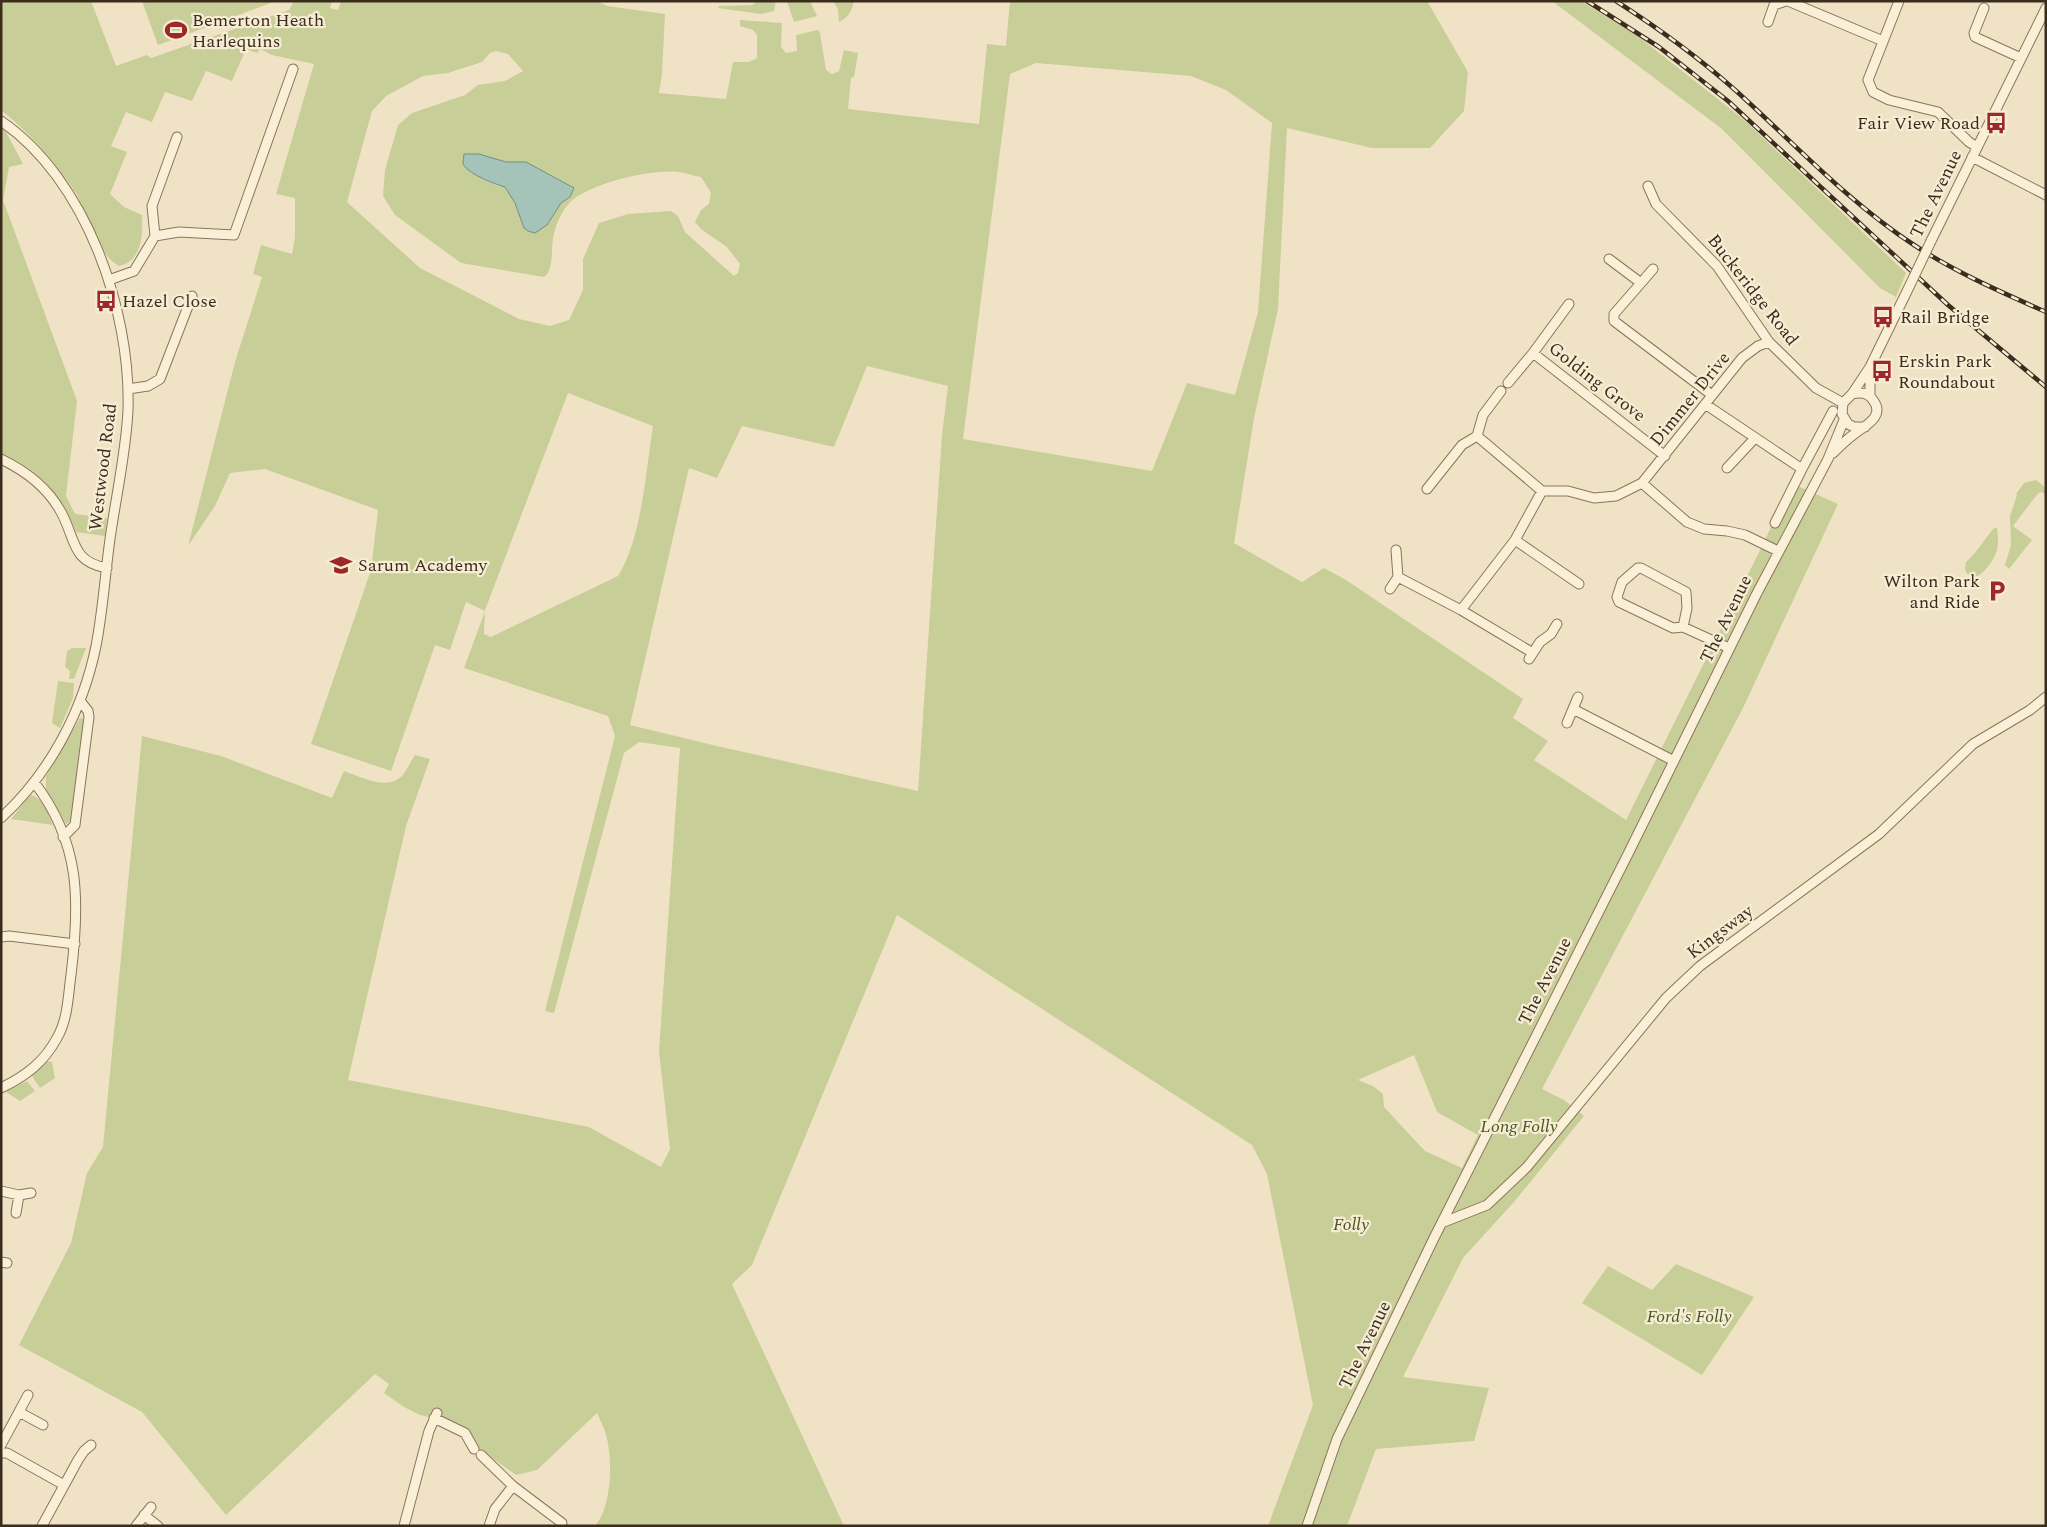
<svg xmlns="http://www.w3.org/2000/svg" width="2047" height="1527" viewBox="0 0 2047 1527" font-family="Spectral,serif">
	<rect width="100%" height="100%" fill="#f0e3c5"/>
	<path fill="#c8ce98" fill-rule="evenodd" d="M 1,1 L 91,1 L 116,66 L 147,55 L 151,58 L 289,10 L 294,1 L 332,1 L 330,8 L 338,10 L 341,1 L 596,1 L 607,6 L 665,14 L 662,74 L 659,93 L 726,99 L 733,62 L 749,62 L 757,58 L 757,35 L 753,30 L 740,26 L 740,20 L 782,23 L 781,47 L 786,53 L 797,51 L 796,35 L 818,30 L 820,33 L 826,70 L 832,74 L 839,71 L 844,50 L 858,53 L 854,77 L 851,78 L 848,109 L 979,124 L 987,44 L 1006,46 L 1010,1 L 1427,1 L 1468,72 L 1464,111 L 1430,148 L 1372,148 L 1287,128 L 1278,309 L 1254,418 L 1234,543 L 1302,582 L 1324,568 L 1346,580 L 1523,699 L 1513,718 L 1548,741 L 1534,760 L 1626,820 L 1766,538 L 1791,483 L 1838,504 L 1743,708 L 1542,1089 L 1564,1100 L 1584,1116 L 1514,1202 L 1463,1258 L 1403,1377 L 1489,1388 L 1474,1441 L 1376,1449 L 1347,1526 L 1268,1526 L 1313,1405 L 1267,1174 L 1252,1145 L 897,915 L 752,1265 L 732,1284 L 844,1526 L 595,1526 C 612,1507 613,1459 606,1435 C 604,1427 600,1420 597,1413 L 537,1470 L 516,1475 L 460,1435 L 442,1420 L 420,1415 L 404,1407 L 384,1393 L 389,1384 L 375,1374 L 226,1515 L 142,1412 L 19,1345 L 71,1243 L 87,1173 L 103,1147 L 142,736 L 221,756 L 332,798 L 344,771 C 361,777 387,791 402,776 C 407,770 411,761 415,755 L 430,759 L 406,826 L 348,1080 L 589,1127 L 661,1167 L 670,1149 L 659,1051 L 680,748 L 639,742 L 624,753 L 554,1013 L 545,1011 L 615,736 L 608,716 L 464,668 L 485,611 L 466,602 L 450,650 L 435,645 L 391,771 L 311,744 L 371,570 L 378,510 L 265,469 L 230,473 L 215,506 L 188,546 L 235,362 L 262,277 L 253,274 L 261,245 L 292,254 L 295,237 L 295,198 L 276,194 L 314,64 L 272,55 L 260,49 L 257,53 L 246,49 L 232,81 L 206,71 L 192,101 L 165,92 L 152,122 L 126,112 L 111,146 L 127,152 L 110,194 L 124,207 L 142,215 C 143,235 142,261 119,266 C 96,254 88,209 72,187 C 52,159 28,131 1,110 ZM 496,51 L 508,54 L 523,71 L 505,81 L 478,85 L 465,95 L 412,113 L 398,125 L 385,170 L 383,196 L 395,215 L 461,263 L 544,277 C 555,271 550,242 555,230 C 558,219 565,205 575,198 C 598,182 651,169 679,172 C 686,173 694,176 701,177 L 711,193 L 709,204 L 701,210 L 695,222 L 701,229 L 727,247 L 740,264 L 738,273 L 734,276 L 685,232 L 678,216 L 671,211 L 628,214 L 599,223 L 583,259 L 583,290 L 569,320 L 550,326 L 519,319 L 420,268 L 347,202 L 372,111 L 386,96 L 423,76 L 448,73 L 482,62 L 490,53 ZM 1036,63 L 1191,76 L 1226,90 L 1272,123 L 1258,312 L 1235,395 L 1187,383 L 1152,471 L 963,439 L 1010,74 ZM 867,366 L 948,386 L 942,435 L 918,791 L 717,746 L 630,725 L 689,468 L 717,478 L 742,426 L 834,447 ZM 568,393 L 653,426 C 646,470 642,538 618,576 L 491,637 L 484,634 L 485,610 ZM 1414,1055 L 1437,1112 L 1478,1135 L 1462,1168 L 1425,1151 L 1384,1107 L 1383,1094 L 1373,1086 L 1358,1080 Z
		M 142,1 L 276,1 L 158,45 Z
		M 756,1 L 776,1 L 774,11 L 761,14 L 718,8 L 719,6 L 753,5 Z
		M 787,1 L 810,1 L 817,16 L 794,22 Z
		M 833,1 L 854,1 C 852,11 848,18 839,22 L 838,9 Z
		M 1552,1 L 1581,1 L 1639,37 L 1743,119 L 1906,273 L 1896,297 L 1880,288 L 1722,129 Z
		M 1,127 L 5,130 L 23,164 L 9,167 L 3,200 L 77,401 L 66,496 L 75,514 L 107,518 L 105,536 L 76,532 C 59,493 41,470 1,453 Z
		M 2036,480 L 2046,488 L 2046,494 L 2040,492 L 2036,496 L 2013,526 L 2032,540 L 2009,569 L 2005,565 L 2011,545 L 2010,516 L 2017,495 L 2016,494 L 2024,483 Z
		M 1994,528 L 1997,528 C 1998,537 1999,545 1996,553 C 1992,564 1974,589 1965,570 L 1966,562 C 1977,552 1984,540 1994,528 Z
		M 72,648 L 86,648 L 74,679 L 69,679 L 70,671 L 65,667 L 67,651 Z
		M 58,681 L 74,683 L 73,698 L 60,728 L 52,723 Z
		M 80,718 L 84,719 L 85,726 L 73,820 L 66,824 L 46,789 L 46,776 Z
		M 30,795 C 43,796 48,815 53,825 L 11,819 Z
		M 47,1061 L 52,1062 L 55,1078 L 40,1088 L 32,1076 Z
		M 27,1081 L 35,1091 L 20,1101 L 6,1092 Z
		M 1676,1264 L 1754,1297 L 1702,1375 L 1582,1303 L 1608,1266 L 1652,1290 Z"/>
	<path fill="#a6c3ba" stroke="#6d9288" d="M 464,154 L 479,154 L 506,162 L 526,162 L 574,188 L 570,197 L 561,203 L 547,225 L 535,233 L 528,231 L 524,228 L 515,203 L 505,187 C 495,184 465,173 463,163 C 463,160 464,157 464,154 Z"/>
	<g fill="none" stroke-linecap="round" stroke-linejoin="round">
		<g stroke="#8b745a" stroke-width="11">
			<path id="minor" d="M 1788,1 L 1883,41
				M 1899,1 L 1868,80 L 1873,92 L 1889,100 L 1938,112 L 1969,142 L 1977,147
				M 1984,8 L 1974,33 L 1975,37 L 2021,58
				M 1768,22 L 1774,5 L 1786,1
				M 1,121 C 86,179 131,310 128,410 C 126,453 116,496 110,539 C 105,575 103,610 96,646 C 83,710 50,773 1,818
				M 1972,157 L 2046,195
				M 1648,186 L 1656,204 L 1717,266 L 1769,342 L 1816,388 L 1843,403
				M 155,236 L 179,232 L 234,235 L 293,69
				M 1931,241 L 2046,8
				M 1609,259 L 1641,283 L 1614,314 L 1614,321 L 1712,395
				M 109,280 L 134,271 L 155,236 L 152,206 L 177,137
				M 1641,283 L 1653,269
				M 1533,353 L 1569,304
				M 1870,367 L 1870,396
				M 1508,383 L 1533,353 L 1665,456
				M 128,389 L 148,386 L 160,379 L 192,296
				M 1501,391 L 1483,415 L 1477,436 L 1542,491 L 1568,491 L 1594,498 L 1616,496 L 1642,483 L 1742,358 L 1758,346 L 1769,342
				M 1705,404 L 1802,469 L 1833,411
				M 1865,427 L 1854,427 L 1848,424 L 1842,414 L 1843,403 L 1852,394 L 1870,367 L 1910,285
				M 1833,453 C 1839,447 1846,440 1853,435 C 1864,426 1886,417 1873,400 C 1868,392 1860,392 1852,394
				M 1,459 C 26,471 48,488 61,512 C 76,539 71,562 107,568
				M 1727,468 L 1755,438
				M 1642,483 L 1687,522 L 1704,529 L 1727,531 L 1745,535 L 1778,551
				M 1427,489 L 1462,445 L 1477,436
				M 1775,523 L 1802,469
				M 1515,540 L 1579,584
				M 1396,550 L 1398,577 L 1461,610 L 1533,653
				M 1390,589 L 1398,577
				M 1461,610 L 1515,540 L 1542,491
				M 1683,627 L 1687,608 L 1686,592 L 1641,568 L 1638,568 L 1622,582 L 1617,597 L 1619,602 L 1673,628 L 1683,627 L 1729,648
				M 1529,659 L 1540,642 L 1551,634 L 1557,624
				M 1573,709 L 1674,761
				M 1567,723 L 1578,697
				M 63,837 L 75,825 L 89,717 L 88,711 L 81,702
				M 1,937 L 9,936 L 75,944
				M 1,1088 C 26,1076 44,1062 57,1038 C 68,1019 68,996 71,975 C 80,902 81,843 34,782
				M 1,1191 L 19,1195 L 31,1193
				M 16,1213 L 19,1195
				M 1444,1222 L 1487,1205 L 1527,1167 L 1666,998 L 1700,966 L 1879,834 L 1973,744 L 2030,710 L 2046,697
				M 1,1262 L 7,1263
				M 19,1412 L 43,1425
				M 434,1418 L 465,1433 L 474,1449
				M 1,1445 L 28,1395
				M 1,1453 L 7,1453 L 64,1485
				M 481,1455 L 513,1486 L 562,1523
				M 144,1515 L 158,1526
				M 42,1526 L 78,1460 L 84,1451 L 91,1445
				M 136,1526 L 151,1507
				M 404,1526 L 429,1431 L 437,1413
				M 489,1526 L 495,1509 L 513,1486
				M 1307,1526 L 1337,1439 L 1434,1238 L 1628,854 L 1756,595 L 1828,459 L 1844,420"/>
		</g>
		<use href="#minor" stroke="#faf0d8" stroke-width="9"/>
		<g stroke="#3b2c1e" stroke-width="4.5">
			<path id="rail" d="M 1587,1 L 1659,47 L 1728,101 L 1948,305 L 2046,387
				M 1616,1 C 1658,28 1698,57 1734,89 C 1793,142 1848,202 1914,245 C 1955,272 2001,292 2046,312"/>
		</g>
		<use href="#rail" stroke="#f7edd5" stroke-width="2.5" stroke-dasharray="8" stroke-linecap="butt"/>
		<g stroke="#8b745a" stroke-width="11" stroke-linecap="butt">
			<path id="minor-bridge" d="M 1910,285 L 1931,241"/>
		</g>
		<use href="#minor-bridge" stroke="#faf0d8" stroke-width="9"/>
	</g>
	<defs>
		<g id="stadium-bare" transform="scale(1.725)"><path d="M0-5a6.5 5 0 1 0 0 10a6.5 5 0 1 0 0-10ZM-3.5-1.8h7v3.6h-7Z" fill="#9c2829" stroke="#f7edd5" stroke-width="2.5" paint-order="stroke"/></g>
		<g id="bus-bare" transform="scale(1.725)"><path d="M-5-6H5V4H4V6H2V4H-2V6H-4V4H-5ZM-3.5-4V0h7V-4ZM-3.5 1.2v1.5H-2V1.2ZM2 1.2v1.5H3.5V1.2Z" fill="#9c2829" stroke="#f7edd5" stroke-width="2.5" paint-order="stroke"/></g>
		<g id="school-bare" transform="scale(1.725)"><path d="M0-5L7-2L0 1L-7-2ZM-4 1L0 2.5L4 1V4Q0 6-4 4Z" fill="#9c2829" stroke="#f7edd5" stroke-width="2.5" paint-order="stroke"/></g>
		<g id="parking-bare" transform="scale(1.725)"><path d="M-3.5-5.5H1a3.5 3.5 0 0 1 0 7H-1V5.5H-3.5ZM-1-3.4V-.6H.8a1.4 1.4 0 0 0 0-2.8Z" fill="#9c2829" stroke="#f7edd5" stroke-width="2.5" paint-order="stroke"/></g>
	</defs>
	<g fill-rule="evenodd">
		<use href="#stadium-bare" x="176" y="30"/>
		<use href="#bus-bare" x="1996" y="123"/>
		<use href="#bus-bare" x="106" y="301"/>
		<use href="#bus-bare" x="1883" y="317"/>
		<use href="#bus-bare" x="1882" y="371"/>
		<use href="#school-bare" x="341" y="565"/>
		<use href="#parking-bare" x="1997" y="591"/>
	</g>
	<g text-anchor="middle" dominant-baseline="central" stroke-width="4.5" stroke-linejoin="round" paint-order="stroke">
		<g font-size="18" fill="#3b2c1e" stroke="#f7edd5" text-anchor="start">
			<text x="192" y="20">Bemerton Heath<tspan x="192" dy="21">Harlequins</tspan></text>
			<text x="1980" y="123" text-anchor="end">Fair View Road</text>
			<text x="122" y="301">Hazel Close</text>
			<text x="1900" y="317">Rail Bridge</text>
			<text x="1898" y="361">Erskin Park<tspan x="1898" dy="21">Roundabout</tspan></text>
			<text x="358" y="565">Sarum Academy</text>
			<text x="1980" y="581" text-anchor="end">Wilton Park<tspan x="1980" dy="21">and Ride</tspan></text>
		</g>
		<g font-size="18" fill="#3b2c1e" stroke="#f7edd5">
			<text transform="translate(1936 194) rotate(-64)">The Avenue</text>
			<text transform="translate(1753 290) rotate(52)">Buckeridge Road</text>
			<text transform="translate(1597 382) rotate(38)">Golding Grove</text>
			<text transform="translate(1690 399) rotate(-51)">Dimmer Drive</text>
			<text transform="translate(103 467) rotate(-83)">Westwood Road</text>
			<text transform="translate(1726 619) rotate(-64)">The Avenue</text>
			<text transform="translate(1720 932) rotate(-37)">Kingsway</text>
			<text transform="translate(1545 981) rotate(-63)">The Avenue</text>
			<text transform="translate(1365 1345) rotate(-64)">The Avenue</text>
		</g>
		<g font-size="18" font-style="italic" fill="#4b5824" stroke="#f7edd5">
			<text x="1519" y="1126">Long Folly</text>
			<text x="1351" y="1224">Folly</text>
			<text x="1689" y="1316">Ford's Folly</text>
		</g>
	</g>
	<rect width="2047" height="1527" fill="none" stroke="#3b2c1e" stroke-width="5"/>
</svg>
